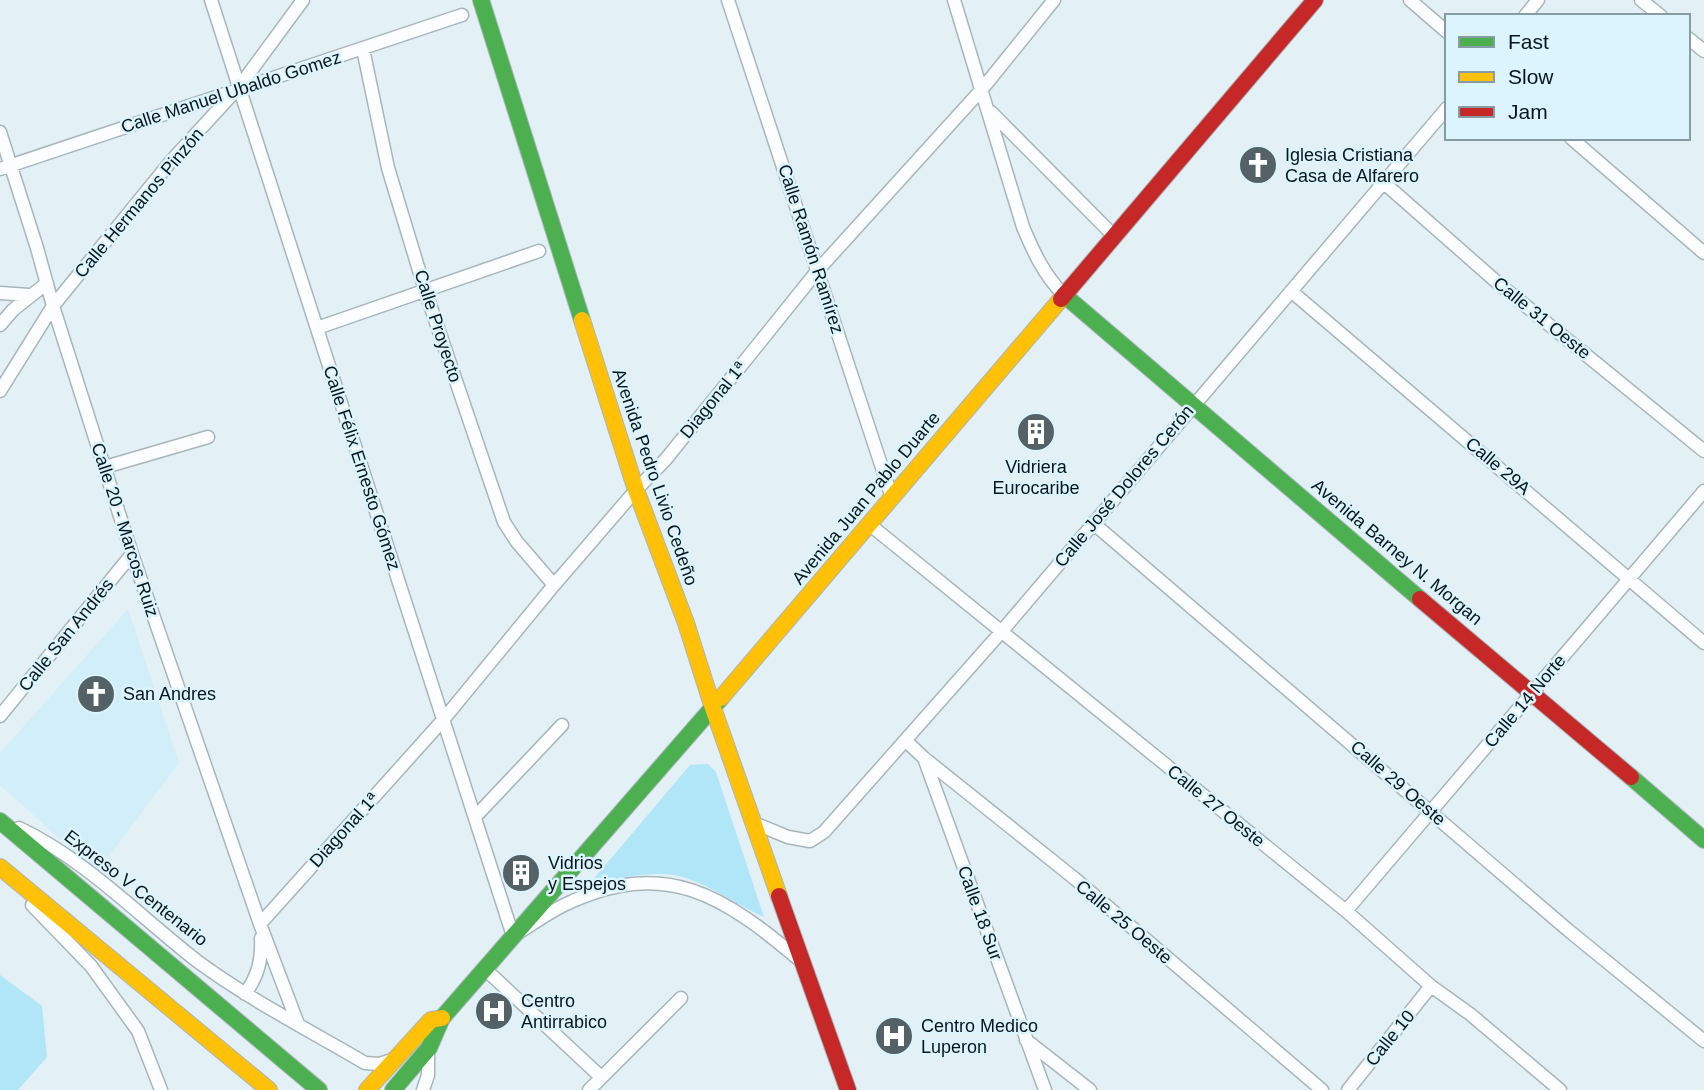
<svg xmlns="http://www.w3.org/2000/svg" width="1704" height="1090" font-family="Arial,sans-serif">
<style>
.built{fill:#d2eff9}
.green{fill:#b1e6f9}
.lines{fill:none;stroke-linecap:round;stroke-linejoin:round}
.street-casing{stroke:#a8b6bb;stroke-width:15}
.fast-casing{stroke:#a8b6bb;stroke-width:18}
.slow-casing{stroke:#a8b6bb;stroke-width:18}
.jam-casing{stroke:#a8b6bb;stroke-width:18}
.street{stroke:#fbfdfe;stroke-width:12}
.fast{stroke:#4caf50;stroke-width:16}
.slow{stroke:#ffc107;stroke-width:16}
.jam{stroke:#c62828;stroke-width:16}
.labels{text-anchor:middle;stroke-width:5;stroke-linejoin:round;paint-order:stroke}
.street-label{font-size:18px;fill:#07161c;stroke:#dbf4fd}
.poi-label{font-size:18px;fill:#07161c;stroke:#dbf4fd;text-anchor:start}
</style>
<rect width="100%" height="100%" fill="#e3f0f5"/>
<!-- built -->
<path class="built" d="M128 609 179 763 97 872 0 785V753Z"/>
<!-- green -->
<path class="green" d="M708 764 716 772 764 917C735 904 705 881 674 875 648 871 617 879 591 882L690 765Z
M0 975 42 1006 47 1057 18 1090H0Z"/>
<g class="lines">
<defs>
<path id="street" d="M211 0 513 936C530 926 546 914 564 905 666 856 724 896 802 962
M728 0 892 498
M954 0 1023 227C1034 253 1044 275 1064 295
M1410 0 1447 32
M1641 0 1661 16
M1525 16 1538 0
M1688 38 1704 51
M363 49 388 168 425 290 504 522 517 542 554 585
M991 112 1114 236
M0 132 37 248 53 306 132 554 260 924 298 1024
M1571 138 1704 253
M0 169 462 15
M1383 182 1499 284 1704 451
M1291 291 1704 643
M0 293 29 295
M0 325 13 310 47 283
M317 328 539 251
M0 391 53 306 172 160 239 87 303 0
M105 467 208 437
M1093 523 1568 930 1704 1041
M869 524 1346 911 1431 986 1470 1014 1560 1090
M0 716 132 554
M906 741 924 758 1045 1090
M924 758 1074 878 1322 1090
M475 817 562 725
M754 823 788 837 810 841 824 832 1002 631 1447 108
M19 828C85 859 139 916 197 961 250 1000 309 1030 365 1063L379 1064 392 1060
M32 905 91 966 138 1031 161 1090
M1346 911 1704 491
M260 924 443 720 554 585 636 490 666 459 818 270 983 88 1054 0
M485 969 601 1077
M245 994C258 976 262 960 261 938
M1026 1040 1090 1090
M423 1090 428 1075V1050
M589 1090 681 998
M1348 1090 1431 986"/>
<path id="fast" d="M481 0 582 320
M1064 295 1420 599
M1631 777 1704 840
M0 821 319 1090
M393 1090 429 1048 442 1018 721 698"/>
<path id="slow" d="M582 320 636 490 686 623 713 708 779 896
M721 698 1061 299
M0 867 269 1090
M367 1090 431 1020 442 1018"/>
<path id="jam" d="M1061 299 1315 0
M1420 599 1631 777
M779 896 848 1090"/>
</defs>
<!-- street casing -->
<use href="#street" class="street-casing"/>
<!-- fast casing -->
<use href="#fast" class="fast-casing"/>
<!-- slow casing -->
<use href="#slow" class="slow-casing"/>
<!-- jam casing -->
<use href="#jam" class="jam-casing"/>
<!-- street -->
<use href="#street" class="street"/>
<!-- fast -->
<use href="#fast" class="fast"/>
<!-- slow -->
<use href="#slow" class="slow"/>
<!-- jam -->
<use href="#jam" class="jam"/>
</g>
<!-- icons -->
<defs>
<symbol id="church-disc" viewBox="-11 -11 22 22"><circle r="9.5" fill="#546268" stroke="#dbf4fd"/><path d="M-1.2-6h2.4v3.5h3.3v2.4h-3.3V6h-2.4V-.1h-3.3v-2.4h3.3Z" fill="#fff"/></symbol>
<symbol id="building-disc" viewBox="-11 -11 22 22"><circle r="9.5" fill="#546268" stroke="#dbf4fd"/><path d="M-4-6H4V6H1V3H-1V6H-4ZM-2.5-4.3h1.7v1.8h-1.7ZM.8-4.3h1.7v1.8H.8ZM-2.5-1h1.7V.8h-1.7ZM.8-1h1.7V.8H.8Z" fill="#fff"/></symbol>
<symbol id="hospital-disc" viewBox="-11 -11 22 22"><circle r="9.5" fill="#546268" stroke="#dbf4fd"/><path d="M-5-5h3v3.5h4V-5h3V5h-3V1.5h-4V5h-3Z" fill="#fff"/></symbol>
</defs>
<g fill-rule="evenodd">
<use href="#church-disc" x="1236" y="143" width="44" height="44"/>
<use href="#building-disc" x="1014" y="410" width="44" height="44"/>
<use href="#church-disc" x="74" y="672" width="44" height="44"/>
<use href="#building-disc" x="499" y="851" width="44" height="44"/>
<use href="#hospital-disc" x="472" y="989" width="44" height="44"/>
<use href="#hospital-disc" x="872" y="1014" width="44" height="44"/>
</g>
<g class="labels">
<!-- street labels -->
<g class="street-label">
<text transform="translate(231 92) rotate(-18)" y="6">Calle Manuel Ubaldo Gomez</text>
<text transform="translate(139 203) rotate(-50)" y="6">Calle Hermanos Pinzón</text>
<text transform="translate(811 249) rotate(72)" y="6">Calle Ramón Ramírez</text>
<text transform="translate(1542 318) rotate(39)" y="6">Calle 31 Oeste</text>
<text transform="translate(438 326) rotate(72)" y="6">Calle Proyecto</text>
<text transform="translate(713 400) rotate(-51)" y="6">Diagonal 1ª</text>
<text transform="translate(1498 466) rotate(40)" y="6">Calle 29A</text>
<text transform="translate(362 468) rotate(72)" y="6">Calle Félix Ernesto Gómez</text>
<text transform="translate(655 477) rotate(71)" y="6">Avenida Pedro Livio Cedeño</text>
<text transform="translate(1124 486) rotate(-50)" y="6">Calle José Dolores Cerón</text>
<text transform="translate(866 498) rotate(-50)" y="6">Avenida Juan Pablo Duarte</text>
<text transform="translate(125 530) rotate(72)" y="6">Calle 20 - Marcos Ruiz</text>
<text transform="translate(1397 552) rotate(40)" y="6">Avenida Barney N. Morgan</text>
<text transform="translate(66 635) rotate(-51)" y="6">Calle San Andrés</text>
<text transform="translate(1525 701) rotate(-50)" y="6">Calle 14 Norte</text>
<text transform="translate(1398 783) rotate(41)" y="6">Calle 29 Oeste</text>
<text transform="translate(1216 806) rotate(39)" y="6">Calle 27 Oeste</text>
<text transform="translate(344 830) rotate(-48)" y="6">Diagonal 1ª</text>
<text transform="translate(136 888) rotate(38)" y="6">Expreso V Centenario</text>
<text transform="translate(980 913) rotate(70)" y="6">Calle 18 Sur</text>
<text transform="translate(1124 922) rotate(40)" y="6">Calle 25 Oeste</text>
<text transform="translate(1390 1038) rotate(-51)" y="6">Calle 10</text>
</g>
<!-- poi labels -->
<g class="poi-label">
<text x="1285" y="161">Iglesia Cristiana<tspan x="1285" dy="21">Casa de Alfarero</tspan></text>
<text x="1036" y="473" text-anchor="middle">Vidriera<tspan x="1036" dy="21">Eurocaribe</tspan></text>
<text x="123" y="700">San Andres</text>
<text x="548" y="869">Vidrios<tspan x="548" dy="21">y Espejos</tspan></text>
<text x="521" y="1007">Centro<tspan x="521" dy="21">Antirrabico</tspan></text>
<text x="921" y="1032">Centro Medico<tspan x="921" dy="21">Luperon</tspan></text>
</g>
</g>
<!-- legend -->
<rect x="1445" y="14" width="245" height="126" fill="#dbf4fd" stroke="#869ba3" stroke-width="2"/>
<rect x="1459" y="37" width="35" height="10" fill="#4caf50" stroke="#869ba3" stroke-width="2"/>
<text x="1508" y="49" font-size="21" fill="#07161c">Fast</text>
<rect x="1459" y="72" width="35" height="10" fill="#ffc107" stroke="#869ba3" stroke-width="2"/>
<text x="1508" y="84" font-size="21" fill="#07161c">Slow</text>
<rect x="1459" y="107" width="35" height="10" fill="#c62828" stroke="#869ba3" stroke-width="2"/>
<text x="1508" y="119" font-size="21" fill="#07161c">Jam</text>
</svg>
